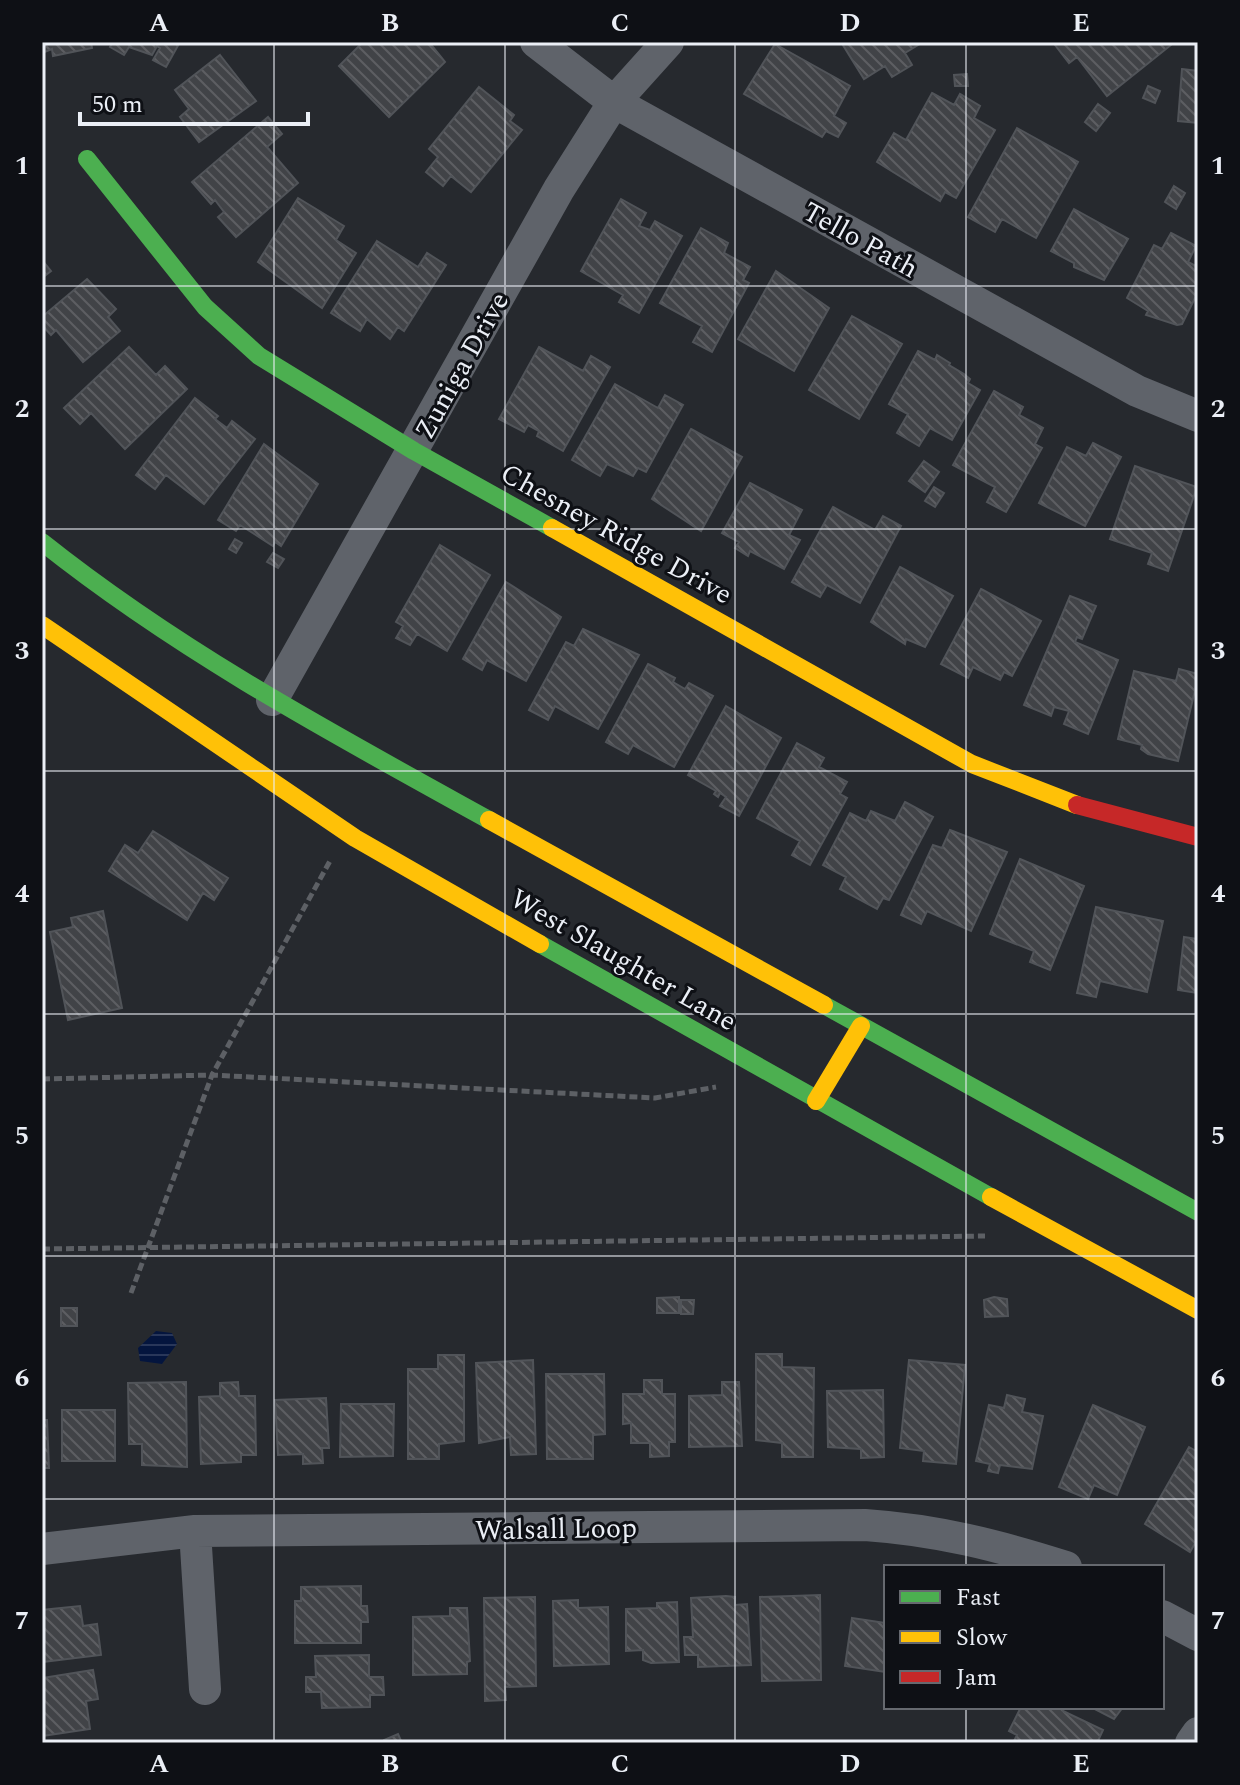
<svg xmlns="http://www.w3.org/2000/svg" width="1240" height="1785" font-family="Spectral,serif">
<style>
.water{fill:url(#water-rules)}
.building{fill:url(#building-back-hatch);stroke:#515459;stroke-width:2}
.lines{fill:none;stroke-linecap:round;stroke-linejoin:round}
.path{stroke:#5d6065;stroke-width:5;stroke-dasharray:8 4;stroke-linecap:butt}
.street{stroke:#5f636a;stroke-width:32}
.fast{stroke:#4caf50;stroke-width:18}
.slow{stroke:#ffc107;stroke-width:18}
.jam{stroke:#c62828;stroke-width:18}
.grid{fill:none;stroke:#ebeff6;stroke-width:2;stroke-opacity:0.55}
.labels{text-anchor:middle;stroke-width:6;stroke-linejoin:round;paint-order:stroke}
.street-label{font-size:28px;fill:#ebeff6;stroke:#0e1015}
.neatline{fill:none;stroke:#ebeff6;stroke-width:3}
.grid-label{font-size:26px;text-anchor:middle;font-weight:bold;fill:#ebeff6}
</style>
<defs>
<pattern id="water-rules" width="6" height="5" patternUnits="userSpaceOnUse" patternTransform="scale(2)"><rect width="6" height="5" fill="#04153e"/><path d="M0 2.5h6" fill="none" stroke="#29375a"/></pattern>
<pattern id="building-back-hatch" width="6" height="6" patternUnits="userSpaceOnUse" patternTransform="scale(2)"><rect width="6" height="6" fill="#414347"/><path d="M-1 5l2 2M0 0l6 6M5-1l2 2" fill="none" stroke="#5d5e62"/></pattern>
</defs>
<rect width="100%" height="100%" fill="#26292e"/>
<!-- water -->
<path class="water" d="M156 1331 172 1333 177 1344 162 1364 140 1361 138 1348Z"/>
<!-- building -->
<path class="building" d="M42 42H91L92 48 53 56 52 49 42 53Z
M113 42H180L166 67 153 60 160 48 157 46 152 55 129 47 124 55 110 47Z
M363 42H429L445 62 389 117 339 66Z
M841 42H923L905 53 912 65 892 77 885 66 864 79Z
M1059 42H1168L1171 45 1107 96 1077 57 1069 63 1055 45Z
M775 44 850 86 834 116 846 123 838 137 826 131 822 137 744 94Z
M220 55 256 101 199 142 180 117 189 109 175 90Z
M1182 69 1198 71V123L1178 121Z
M967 74 968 86H955L954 75Z
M1148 86 1160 91 1155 103 1143 98Z
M479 87 514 115 510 121 522 130 471 192 451 176 443 186 426 172 438 157 429 149Z
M932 93 954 105 960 94 980 106 974 118 995 130 956 198 945 192 940 201 877 162 894 133 906 140Z
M1098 104 1110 113 1096 131 1085 122Z
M268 117 282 134 267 147 298 183 236 237 218 217 224 212 215 200 211 204 192 182Z
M1017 128 1078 162 1036 238 1002 219 995 232 968 217Z
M1174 186 1185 193 1176 209 1165 202Z
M298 198 344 226 336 240 356 253 322 308 258 262Z
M621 199 646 213 639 226 650 230 655 221 682 236 639 313 619 302 623 295 581 271Z
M1074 209 1128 239 1104 280 1074 267V263L1051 251Z
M701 228 728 243 724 253 750 267 743 280 749 283 712 352 693 342 702 326 660 303Z
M1171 233 1196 246 1188 262 1198 267V292L1182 324 1177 325 1146 315 1148 311 1127 298 1154 245 1162 249Z
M377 241 418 267 427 253 446 265 404 331 398 327 390 339 367 319 360 331 331 313Z
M42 260 51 271 42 278Z
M776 271 829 308 794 371 738 339Z
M87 279 116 309 108 317 120 331 83 362 56 330 51 335 42 325V317Z
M852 316 902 344 859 419 809 390Z
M129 347 156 375 165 366 187 389 125 449 91 413 80 424 64 408Z
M539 347 583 371 591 356 610 367 563 451 537 436 539 431 528 425 524 432 499 419Z
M918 351 935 360 937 355 950 363 949 365 964 374 970 379 968 383 980 390 952 440 930 428 919 446 897 433 908 414 889 404Z
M615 384 658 408 665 395 683 405 646 472 638 468 633 476 607 464 600 476 572 460Z
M994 391 1023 407 1019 415 1043 428 1035 444 1042 448 1006 512 987 502 995 487 953 465Z
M195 398 218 416 215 419 227 428 232 421 255 439 204 504 166 475 155 489 136 475Z
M691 429 742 457 701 531 652 499Z
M1093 443 1121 457 1085 526 1039 503 1067 447 1086 456Z
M264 444 318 484 281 546 275 542 273 546 240 525 236 531 218 520Z
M924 461 939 472 925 492 909 481Z
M1135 466 1197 487 1168 571 1148 564 1152 553 1110 539Z
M750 483 802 510 789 535 800 540 784 569 750 551 748 556 735 548 739 542 722 533Z
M934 487 944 493 935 507 925 501Z
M833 507 875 530 883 516 901 526 860 603 827 585 820 597 792 582Z
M235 539 242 543 236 553 229 549Z
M440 545 490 575 447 651 417 634 410 645 396 638 403 626 396 622Z
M273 553 284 559 278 568 267 562Z
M900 567 953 596 925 647 906 639 905 644 871 622Z
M506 582 561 617 526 681 487 660 482 670 463 659Z
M981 589 1041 621 1012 676 1004 672 1000 680 973 667 968 678 941 664Z
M1070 596 1096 606 1082 639 1077 637 1075 642 1118 660 1088 734 1064 724 1069 711 1054 707 1051 716 1024 705Z
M583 629 639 655 598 729 555 706 548 720 529 710 566 642 574 646Z
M648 664 675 678 673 682 685 689 689 683 713 696 674 767 633 745 628 754 606 742Z
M1179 669 1198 674V678L1178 761 1148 754 1141 749 1142 745 1118 739 1134 671 1176 681Z
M726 706 781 738 739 816 720 806 726 797 720 793 718 797 714 794 716 791 688 775Z
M797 743 824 758 819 767 847 782 840 794 847 798 810 865 792 855 800 841 757 818Z
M905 802 933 817 889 900 883 898 877 909 840 889 846 877 823 865 850 813 866 821 871 811 895 821Z
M950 830 1007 852 971 931 927 911 921 924 901 915 933 845 942 848Z
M153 831 228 878 214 900 203 893 187 920 109 871 125 845 138 853Z
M1020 859 1084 886 1050 970 1030 962 1034 951 990 934Z
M1096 907 1163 921 1147 992 1100 981 1096 997 1077 993Z
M103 911 122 1008 68 1020 50 932 73 927 71 918Z
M1184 937 1198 939V993L1178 990Z
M679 1297V1313H657V1298Z
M994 1297 1007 1299 1008 1316 985 1317 984 1300Z
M681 1300H694L693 1314H681Z
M61 1308H77V1326H61Z
M756 1354H782V1367L814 1368 813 1457H782V1443L756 1440Z
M438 1355H464V1441L439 1444V1459H408V1369H438Z
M533 1360 536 1454 511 1455 510 1437 479 1443 476 1363Z
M909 1360 965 1365 956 1464 923 1461 924 1451 900 1448Z
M546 1374H604L605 1434 593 1435V1459H547Z
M644 1380H662V1394H675V1442H669V1456L650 1457V1443H631V1423L623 1424V1394H644Z
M186 1382 187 1467 142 1465V1444H129L128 1383Z
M238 1382 239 1396H255L256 1455H241V1462L201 1464 199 1397 220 1396V1383Z
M722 1382H739L742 1446 689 1447V1396L722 1395Z
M883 1390 884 1457 861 1458V1449L828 1447 827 1391Z
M1007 1395 1025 1399 1022 1412 1043 1416 1032 1469 1000 1465 998 1473 988 1471 990 1464 976 1461 989 1405 1004 1408Z
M326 1398 329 1448H322L323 1463 303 1464V1454L278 1455 275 1400Z
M341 1404H394L393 1456 340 1457Z
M1093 1405 1145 1427 1117 1495 1094 1485 1088 1499 1059 1487Z
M62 1410H115V1461H62Z
M42 1420H47L49 1468H42Z
M1189 1447 1198 1452V1538L1190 1552 1145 1524Z
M361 1586V1606H367L368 1622H361V1643H295V1601H301V1587Z
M820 1595 821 1680 762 1681 760 1597Z
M726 1596 735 1597V1605L747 1604 751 1665 698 1667V1655H685L684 1637H693L691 1598Z
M535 1597 536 1686 505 1687 506 1700 485 1701 484 1598Z
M578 1600V1608L608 1607 609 1664 554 1666 553 1601Z
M677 1602 679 1662 651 1663 643 1660V1650L626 1651V1609L657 1608V1603Z
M80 1606 83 1626 97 1624 101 1655 42 1662V1610Z
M450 1608H467L470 1661 467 1662V1674L413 1675V1617L450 1616Z
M852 1618 886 1623V1672L845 1666Z
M369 1655V1677H383L384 1695H370V1707L322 1708 321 1692H306V1677H316L315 1656Z
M93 1670 98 1699 86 1701 90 1729 42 1736V1678Z
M1021 1707H1062L1063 1711 1103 1730 1097 1743H1013L1017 1735 1009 1731Z
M1091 1707H1123L1114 1719Z
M398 1734 402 1743H385L384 1740Z"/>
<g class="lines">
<!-- path -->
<path class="path" d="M42 1079 212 1075 655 1098 716 1087
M42 1249 985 1236
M131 1293 212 1075 330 861"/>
<!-- street -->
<path class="street" d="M536 42 614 102 1137 391 1198 416
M272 700 559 189 614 102 668 42
M195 1531 205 1689
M42 1549 195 1531 865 1525C937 1530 997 1545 1066 1567
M1162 1616 1198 1635
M1191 1743 1198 1733"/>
<!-- fast -->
<path class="fast" d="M87 159 205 307 259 356 414 451 552 528
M42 542C180 652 335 735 489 820
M540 944 991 1197
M824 1005 1198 1212"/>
<!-- slow -->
<path class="slow" d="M552 528 972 764 1077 805
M42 625 355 838 540 944
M489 820 824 1005
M816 1101 861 1026
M991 1197 1198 1310"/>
<!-- jam -->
<path class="jam" d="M1077 805 1198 837"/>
</g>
<!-- grid -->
<path class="grid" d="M274 42V1743M505 42V1743M735 42V1743M966 42V1567M42 286H1198M42 529H1198M42 771H1198M42 1014H1198M42 1256H1198M42 1499H1198M966 1707V1743"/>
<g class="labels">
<!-- street labels -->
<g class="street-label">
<text transform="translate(861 239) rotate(29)" y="10">Tello Path</text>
<text transform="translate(461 365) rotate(-61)" y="10">Zuniga Drive</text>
<text transform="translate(617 533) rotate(29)" y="10">Chesney Ridge Drive</text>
<text transform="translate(624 959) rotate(30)" y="10">West Slaughter Lane</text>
<text transform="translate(556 1528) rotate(-1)" y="10">Walsall Loop</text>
</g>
</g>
<!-- border -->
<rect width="1240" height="1785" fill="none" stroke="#0e1015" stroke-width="88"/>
<!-- legend -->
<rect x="884" y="1565" width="280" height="144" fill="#0e1015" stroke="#66696f" stroke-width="2"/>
<rect x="900" y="1591" width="40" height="12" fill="#4caf50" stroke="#66696f" stroke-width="2"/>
<text x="956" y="1605" font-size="24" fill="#ebeff6">Fast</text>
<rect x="900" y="1631" width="40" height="12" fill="#ffc107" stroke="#66696f" stroke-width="2"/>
<text x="956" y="1645" font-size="24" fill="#ebeff6">Slow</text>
<rect x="900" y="1671" width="40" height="12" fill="#c62828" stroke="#66696f" stroke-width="2"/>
<text x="956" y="1685" font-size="24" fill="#ebeff6">Jam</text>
<!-- scale -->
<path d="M80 112v12h228v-12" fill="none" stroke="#ebeff6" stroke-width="4"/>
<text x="92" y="112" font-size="24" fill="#ebeff6" stroke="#0e1015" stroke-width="6" paint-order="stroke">50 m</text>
<rect x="44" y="44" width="1152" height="1697" class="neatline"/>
<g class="grid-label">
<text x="159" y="31">A</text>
<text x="390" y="31">B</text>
<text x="620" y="31">C</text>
<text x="850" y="31">D</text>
<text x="1081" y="31">E</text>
<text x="22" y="174">1</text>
<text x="1218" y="174">1</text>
<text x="22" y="417">2</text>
<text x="1218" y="417">2</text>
<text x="22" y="659">3</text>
<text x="1218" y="659">3</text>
<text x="22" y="902">4</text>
<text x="1218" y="902">4</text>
<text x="22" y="1144">5</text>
<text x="1218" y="1144">5</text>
<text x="22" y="1386">6</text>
<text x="1218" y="1386">6</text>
<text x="22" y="1629">7</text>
<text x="1218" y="1629">7</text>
<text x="159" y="1772">A</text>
<text x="390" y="1772">B</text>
<text x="620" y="1772">C</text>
<text x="850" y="1772">D</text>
<text x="1081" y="1772">E</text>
</g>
</svg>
